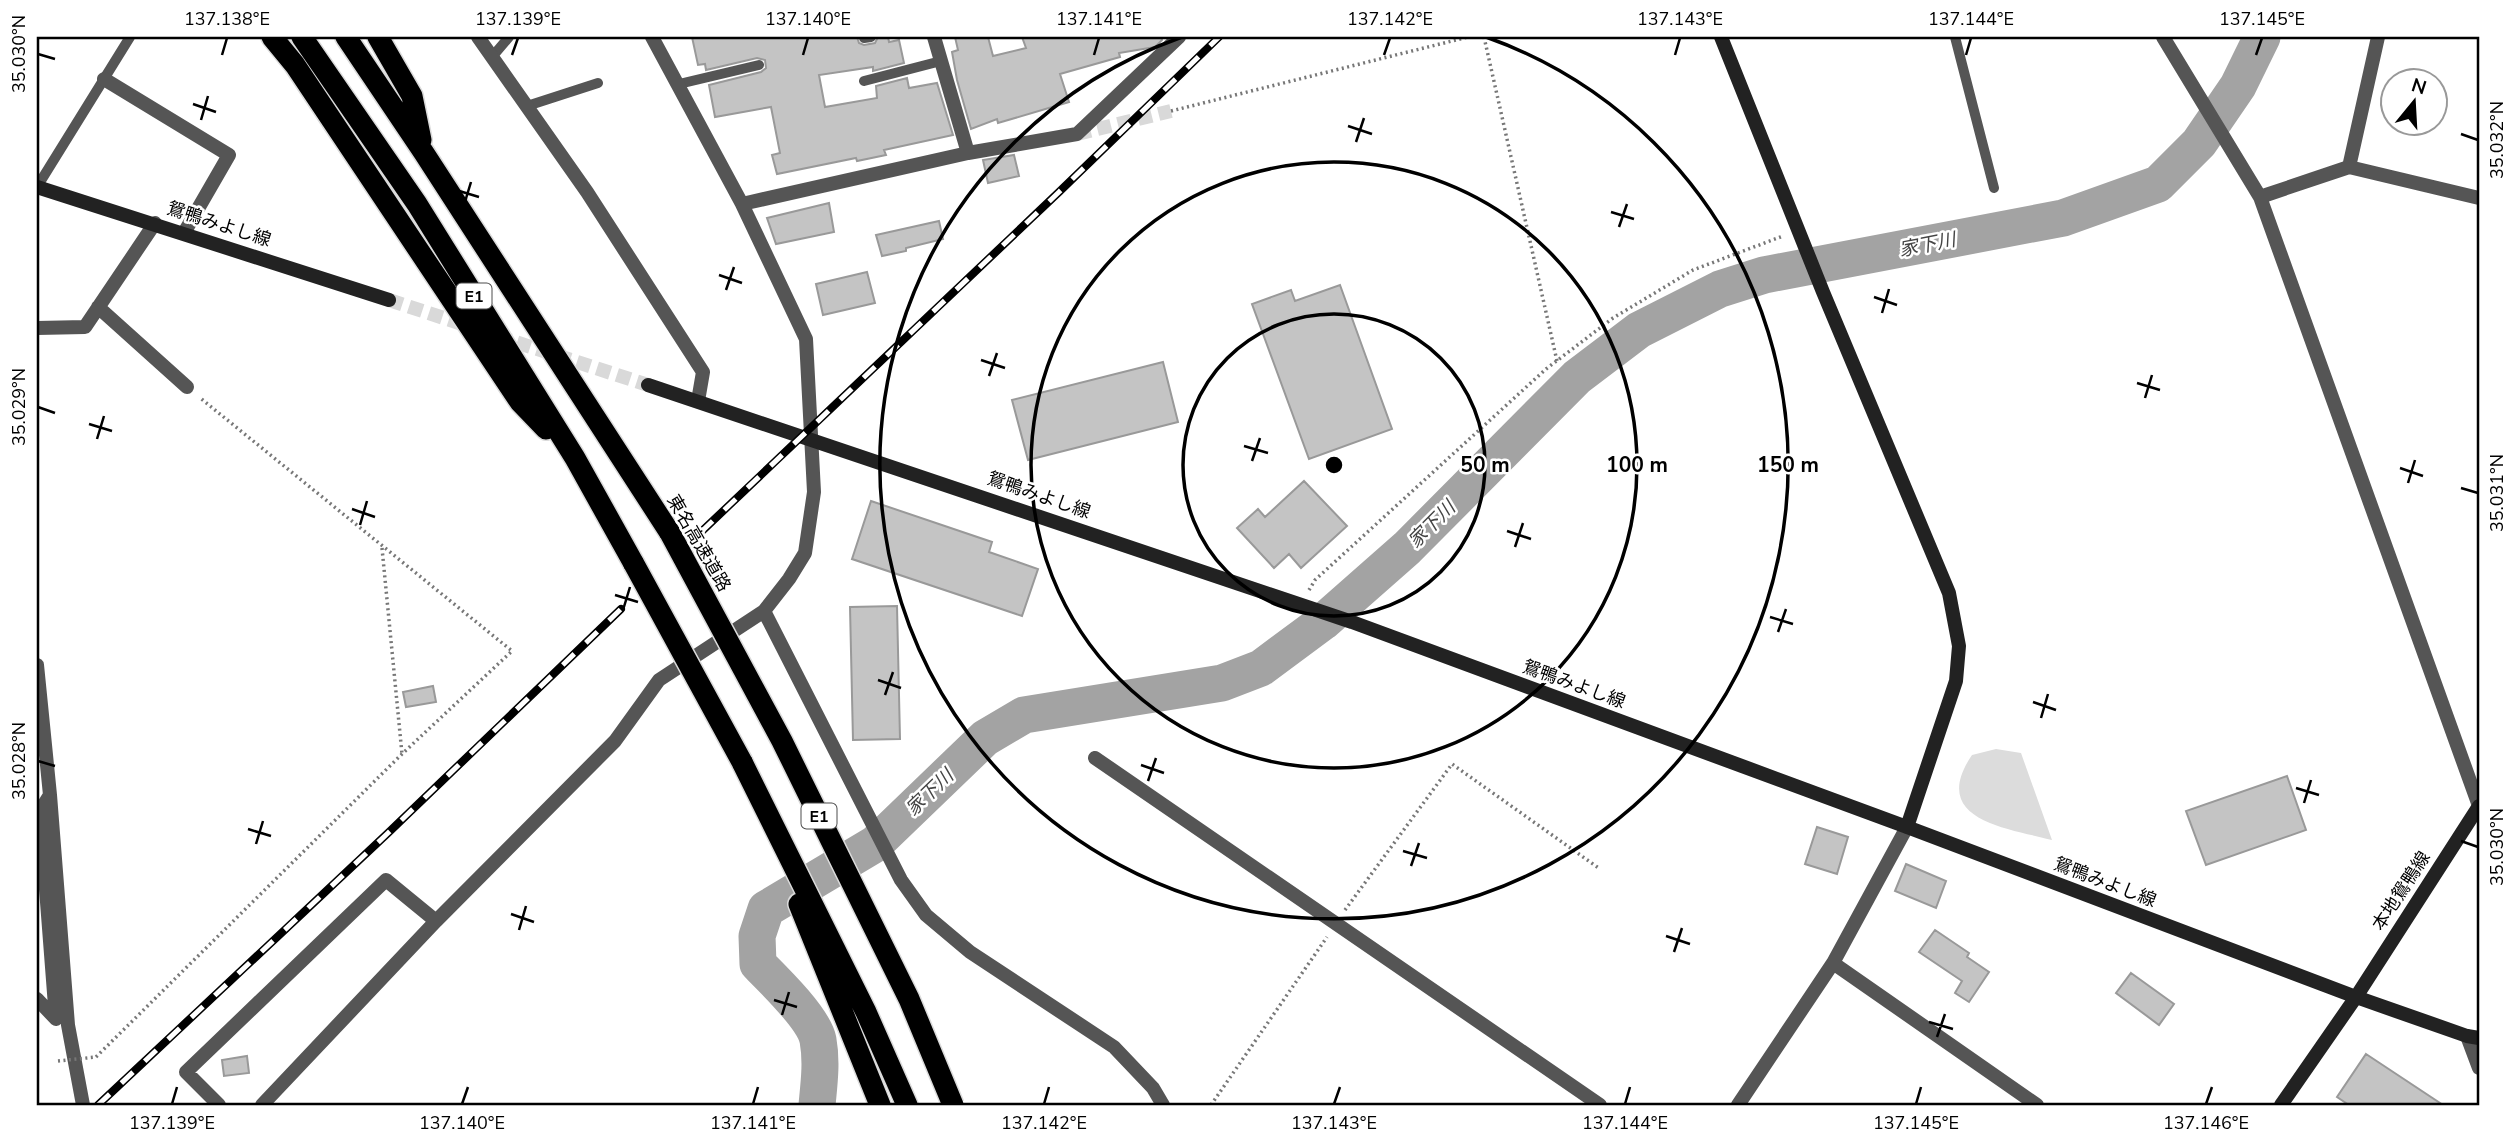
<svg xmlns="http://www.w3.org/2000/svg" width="2516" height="1142" font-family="'Nunito Sans','Noto Sans JP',sans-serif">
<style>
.green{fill:#dcdcdc}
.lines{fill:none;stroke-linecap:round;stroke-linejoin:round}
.river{stroke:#a3a3a3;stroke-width:37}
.building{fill:#c4c4c4;stroke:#999;stroke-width:2}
.street-tunnel{stroke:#d9d9d9;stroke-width:14;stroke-dasharray:14 7;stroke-linecap:butt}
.secondary-tunnel{stroke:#d9d9d9;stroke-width:14;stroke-dasharray:14 7;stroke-linecap:butt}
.highway-casing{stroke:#dbdbdb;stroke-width:24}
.path{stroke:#777;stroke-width:3.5;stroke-dasharray:2 3.5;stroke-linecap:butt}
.lane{stroke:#555;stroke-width:10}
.street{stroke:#555;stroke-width:14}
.secondary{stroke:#222;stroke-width:14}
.highway{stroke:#000;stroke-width:21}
.rail-casing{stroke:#000;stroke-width:8}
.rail{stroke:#fff;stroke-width:5;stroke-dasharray:16;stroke-linecap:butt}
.highway-bridge-casing{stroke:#dbdbdb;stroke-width:24;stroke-linecap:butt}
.path-bridge{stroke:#777;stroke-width:3.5;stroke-dasharray:2 3.5;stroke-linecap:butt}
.highway-bridge{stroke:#000;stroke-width:21}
.ticks{fill:none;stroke:#000;stroke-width:2.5}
.ring{fill:none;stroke:#000;stroke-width:3.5}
.labels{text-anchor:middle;stroke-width:5;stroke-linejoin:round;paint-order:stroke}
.shield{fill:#fff;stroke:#4c4c4c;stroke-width:2}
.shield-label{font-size:16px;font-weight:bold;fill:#000}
.street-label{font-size:18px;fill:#000;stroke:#fff}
.water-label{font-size:19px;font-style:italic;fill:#444;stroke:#fff}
.centre{fill:#000;stroke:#fff;stroke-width:3.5}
.ring-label{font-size:21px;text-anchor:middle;font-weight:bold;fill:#000;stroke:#fff;stroke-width:5;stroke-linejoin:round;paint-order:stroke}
.neatline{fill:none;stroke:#000;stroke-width:2.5}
.ticks-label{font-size:18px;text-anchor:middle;fill:#000}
</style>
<rect width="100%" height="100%" fill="#fff"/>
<!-- green -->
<path class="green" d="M1996 749 2021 753 2052 840C2007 828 1928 820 1972 755Z"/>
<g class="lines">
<!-- river -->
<path class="river" d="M817 1105C819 1084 822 1062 818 1040 814 1019 774 980 758 964L757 936 766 909 875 844 985 738 1024 715 1222 683 1261 668 1323 622 1407 548 1577 377 1639 330 1720 289 1764 275 2063 218 2158 184 2199 143 2238 86 2262 37"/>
</g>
<!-- building -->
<path class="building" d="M692 37H857L859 43 864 45 875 43 878 37H888L889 42 899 40 904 63 873 71V67L819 75 825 107 877 98 876 86 907 78 909 88 937 83 953 135 884 150 886 155 857 161 856 158 777 174 772 155 780 153 771 107 715 117 709 85 761 72 766 68 765 60 757 58 706 70 705 64 698 65Z
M955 37H988L993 56 1026 48 1022 37H1161L1162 40 1155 47 1119 53 1120 57 1060 74 1069 102 998 123 997 119 971 129 957 80 952 52 958 50Z
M1014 155 1019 176 988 183 983 160Z
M829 203 834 232 776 244 767 218Z
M939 221 943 239 906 248V251L882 256 876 235Z
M867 272 875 303 823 315 816 284Z
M1340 285 1392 429 1309 459 1252 304 1291 290 1295 301Z
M1163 362 1178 422 1028 460 1012 400Z
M1304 481 1347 526 1301 568 1289 554 1274 568 1237 528 1258 509 1265 517Z
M871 501 992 542 989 552 1038 569 1022 616 852 559Z
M897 606 900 739 853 740 850 607Z
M433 686 436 702 406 707 403 692Z
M2287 776 2306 830 2206 865 2186 811Z
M1817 827 1848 837 1837 874 1805 864Z
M1906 864 1946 881 1936 908 1895 891Z
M1935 930 1969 953 1967 957 1989 972 1969 1002 1955 993 1962 981 1919 952Z
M2131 973 2174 1004 2159 1025 2116 993Z
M2366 1054 2443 1105H2349L2337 1097Z
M247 1056 249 1073 224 1076 222 1060Z"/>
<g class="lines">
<!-- street-tunnel -->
<path class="street-tunnel" d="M1077 134 1171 111"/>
<!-- secondary-tunnel -->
<path class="secondary-tunnel" d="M389 300 471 327
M497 336 648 385"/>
<defs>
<path id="highway" d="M272 37 295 65 520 402 546 429
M302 37 417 204 575 458 634 564
M346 37 424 153 670 533
M378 37 412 96 421 140
M742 762 866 1012 907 1105
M799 904 880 1105"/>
</defs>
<!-- highway casing -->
<use href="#highway" class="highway-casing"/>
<!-- path -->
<path class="path" d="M1484 37 1557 361
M1171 111 1468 37
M382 548 402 754
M1309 590 1315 580 1546 369 1613 318 1693 270 1783 236
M1345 910 1452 764 1600 869
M96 1057 402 754 512 651 199 397
M1211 1105 1327 937"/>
<!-- lane -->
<path class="lane" d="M1955 37 1994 188
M864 38 871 37
M492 57 509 37
M864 81 941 61
M679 84 759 65
M527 106 598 83
M37 187 130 37"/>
<!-- street -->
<path class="street" d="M478 37 587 192 703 372 698 401
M652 37 742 204 806 339 814 492 805 553 789 579 764 611 901 880 926 915 970 952 1114 1047 1153 1088 1163 1105
M934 37 968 153
M2163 37 2260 197 2479 806
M104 79 229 155 184 233
M2349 167 2378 37
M2260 197 2349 167 2479 198
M742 204 968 153 1077 134 1179 37
M98 307 187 387
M37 328 85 327 155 223
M37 665 50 795 68 1025 83 1105
M1095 758 1600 1105
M50 795 40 811 56 1019
M1833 963 2037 1105
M37 999 56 1019
M2467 1036 2479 1068
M219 1105 186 1072 386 880 436 921
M262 1105 436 921 615 741 659 680 764 611
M1738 1105 1833 963 1907 827"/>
<!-- secondary -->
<path class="secondary" d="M1721 37 1823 292 1949 593 1959 646 1956 681 1907 827
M37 187 389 300
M648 385 1352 622 1907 827 2356 997 2467 1036 2479 1038
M2281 1105 2356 997 2479 806"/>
<!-- highway -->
<use href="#highway" class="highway"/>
<defs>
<path id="rail" d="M701 532 1059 192 1219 37
M98 1105 388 833 621 609"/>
</defs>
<!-- rail casing -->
<use href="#rail" class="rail-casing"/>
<!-- rail -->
<use href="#rail" class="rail"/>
<defs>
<path id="highway-bridge" d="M670 533 782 741 909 999 953 1105
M634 564 742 762"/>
</defs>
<!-- highway-bridge casing -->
<use href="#highway-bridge" class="highway-bridge-casing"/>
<!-- path-bridge -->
<path class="path-bridge" d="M58 1061 96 1057"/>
<!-- highway-bridge -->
<use href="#highway-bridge" class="highway-bridge"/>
</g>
<!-- ticks -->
<path class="ticks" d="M38 54 55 59M222 55 227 38M512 55 518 38M803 55 808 38M1094 55 1099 38M1384 55 1390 38M1675 55 1680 38M1966 55 1971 38M2256 55 2262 38M193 104 216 112M201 120 208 96M1348 126 1372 134M2461 134 2478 140M1356 142 1364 118M456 190 479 197M464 205 471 182M1611 212 1634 219M1619 227 1627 204M719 275 742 283M726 290 734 267M1874 297 1897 305M1882 313 1889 289M981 360 1005 368M989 376 997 353M2137 383 2160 390M2145 398 2152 375M38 407 55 413M89 424 112 431M97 439 104 416M1244 446 1268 453M1252 461 1260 438M2400 468 2423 476M2408 483 2415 460M2461 488 2478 493M352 509 375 517M360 525 367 501M1507 531 1531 539M1515 547 1523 523M615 595 638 602M623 610 630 587M1770 617 1793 624M1778 632 1786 609M878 680 901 688M885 695 893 672M2033 702 2056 710M2041 718 2048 694M38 761 55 766M1141 765 1164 773M1148 781 1156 758M2296 788 2319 795M2304 803 2311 780M248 829 271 836M2461 841 2478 847M256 844 263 821M1403 851 1427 858M1411 866 1419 843M511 914 534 922M519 930 526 906M1666 936 1690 944M1674 952 1682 928M774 1000 797 1007M782 1015 789 992M1929 1022 1953 1029M1937 1037 1945 1014M172 1104 177 1087M462 1104 468 1087M753 1104 758 1087M1044 1104 1049 1087M1334 1104 1340 1087M1625 1104 1630 1087M1916 1104 1921 1087M2206 1104 2212 1087"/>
<!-- distance rings -->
<g class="ring">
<circle cx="1334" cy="465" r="151"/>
<circle cx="1334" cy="465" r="303"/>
<path d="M1486 37A454 454 0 1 1 1182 37"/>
</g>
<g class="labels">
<!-- shield labels -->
<g class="shield">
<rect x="456.5" y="283.5" width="35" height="25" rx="5"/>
<rect x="801.5" y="803.5" width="35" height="25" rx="5"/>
</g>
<g class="shield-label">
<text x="474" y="302">E1</text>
<text x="819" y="822">E1</text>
</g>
<!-- street labels -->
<g class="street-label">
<text transform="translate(219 224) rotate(18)" y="6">鴛鴨みよし線</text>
<text transform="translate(1039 495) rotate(19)" y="6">鴛鴨みよし線</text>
<text transform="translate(699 543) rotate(60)" y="6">東名高速道路</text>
<text transform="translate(1574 684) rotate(20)" y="6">鴛鴨みよし線</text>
<text transform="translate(2105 882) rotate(21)" y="6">鴛鴨みよし線</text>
<text transform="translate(2401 891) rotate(-57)" y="6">本地鴛鴨線</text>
</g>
<!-- water labels -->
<g class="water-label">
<text transform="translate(1927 244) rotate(-11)" y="7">家下川</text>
<text transform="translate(1431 524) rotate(-45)" y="7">家下川</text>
<text transform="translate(929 792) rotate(-44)" y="7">家下川</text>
</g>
</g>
<circle cx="1334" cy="465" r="10" class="centre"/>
<g class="ring-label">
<text x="1485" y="472">50 m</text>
<text x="1637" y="472">100 m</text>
<text x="1788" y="472">150 m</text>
</g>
<!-- border -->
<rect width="2516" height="1142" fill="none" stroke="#ffffff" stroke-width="77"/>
<!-- north arrow -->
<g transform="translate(2414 102) rotate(18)"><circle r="33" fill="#ffffff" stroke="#999999" stroke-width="2"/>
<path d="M0-5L12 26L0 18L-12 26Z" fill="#000000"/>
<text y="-10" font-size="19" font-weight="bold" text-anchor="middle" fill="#000000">N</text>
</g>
<rect x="38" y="38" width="2440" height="1066" class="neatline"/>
<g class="ticks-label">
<text x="227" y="25">137.138°E</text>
<text x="518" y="25">137.139°E</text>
<text x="808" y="25">137.140°E</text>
<text x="1099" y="25">137.141°E</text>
<text x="1390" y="25">137.142°E</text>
<text x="1680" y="25">137.143°E</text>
<text x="1971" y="25">137.144°E</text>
<text x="2262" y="25">137.145°E</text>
<text transform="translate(19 54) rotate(-90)" y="6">35.030°N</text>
<text transform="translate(2497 140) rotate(-90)" y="6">35.032°N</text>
<text transform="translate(19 407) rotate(-90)" y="6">35.029°N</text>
<text transform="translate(2497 493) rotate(-90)" y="6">35.031°N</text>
<text transform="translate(19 761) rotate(-90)" y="6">35.028°N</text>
<text transform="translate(2497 847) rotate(-90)" y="6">35.030°N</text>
<text x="172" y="1129">137.139°E</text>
<text x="462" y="1129">137.140°E</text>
<text x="753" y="1129">137.141°E</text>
<text x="1044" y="1129">137.142°E</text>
<text x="1334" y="1129">137.143°E</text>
<text x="1625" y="1129">137.144°E</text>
<text x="1916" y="1129">137.145°E</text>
<text x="2206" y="1129">137.146°E</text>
</g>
</svg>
